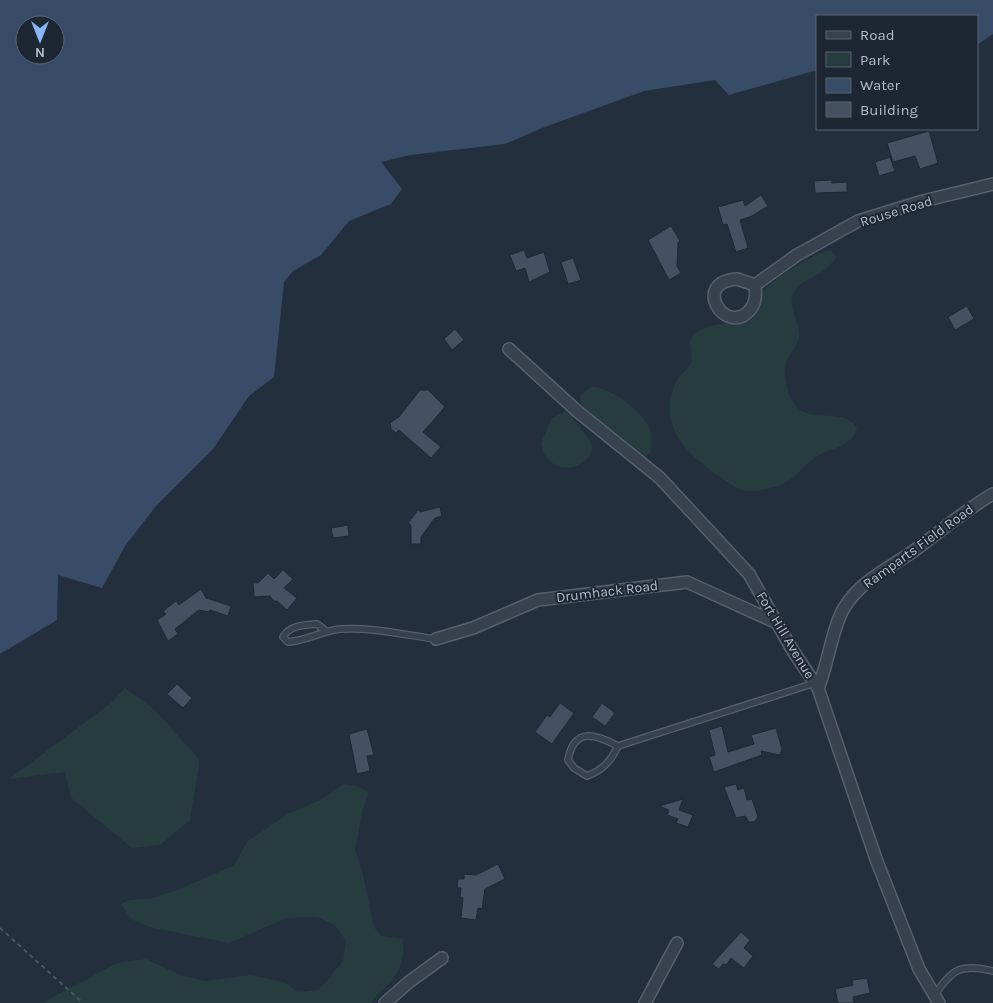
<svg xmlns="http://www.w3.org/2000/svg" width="993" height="1003" font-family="Karla,sans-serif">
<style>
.green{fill:#263c3f}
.water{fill:#394c67;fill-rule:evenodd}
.building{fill:#455162;stroke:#1f2835}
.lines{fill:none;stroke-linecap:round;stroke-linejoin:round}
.service-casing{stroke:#565f6c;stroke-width:8}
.minor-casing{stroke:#565f6c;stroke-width:14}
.path{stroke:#44595c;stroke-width:2;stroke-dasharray:4 4;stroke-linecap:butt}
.service{stroke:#38414e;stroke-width:5.5}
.minor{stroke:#38414e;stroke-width:11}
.labels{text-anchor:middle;stroke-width:4;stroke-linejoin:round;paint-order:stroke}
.street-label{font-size:14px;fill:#b4bcc9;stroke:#1d2633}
</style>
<rect width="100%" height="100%" fill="#242f3e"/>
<!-- green -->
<path class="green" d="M831 250 837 258C832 262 828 267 823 271 812 279 799 281 793 294 788 304 799 321 799 334 800 343 792 350 788 358 781 371 787 398 798 408 814 423 844 407 857 428 852 447 831 448 817 456 807 462 800 472 791 479 778 488 754 494 739 489 702 466 652 434 676 382 679 375 687 371 690 364 696 353 683 342 696 333 712 321 733 324 751 320 760 312 758 301 764 291 772 279 816 251 831 250Z
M591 387C611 386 646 414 651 432 653 439 651 446 651 452L646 456 639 457C624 445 579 415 580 396Z
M566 411 571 413C577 430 588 433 593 448 587 466 565 475 550 461 544 457 543 449 541 443L552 418Z
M125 688 155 710 198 758 199 764 190 820 160 845 132 848 71 798 65 772 9 779 111 703Z
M343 784 358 786 369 793 363 808 355 850 362 870 374 927 381 936 403 939C406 972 390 981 371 1003H42L117 963 146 959 180 975 205 981 251 975 284 982 298 992 319 990 343 961 346 941 335 925 317 917 287 918 229 943 149 927 131 919 121 904 129 900 152 898 177 890 233 866 248 841 288 814 322 799Z"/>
<!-- water -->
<path class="water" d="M0 0H993V34L977 45V16H817V70L729 95 715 80 644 91 542 128 505 144 410 155 381 162 402 189 391 204 349 221 321 255 293 271 284 282 274 377 249 396 213 449 156 506 125 546 102 588 58 575 57 620 0 654ZM25 25H55V55H25Z"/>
<!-- building -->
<path class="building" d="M929 131 938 163 920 169 915 156 893 162 887 143Z
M890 157 895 171 879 176 875 162Z
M832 180V183L847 182V192L815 193 814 181Z
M761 195 768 206 752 216 740 220 748 248 736 252 727 224 723 225 718 207 743 200 745 206Z
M671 226 680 241 678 243 677 266 681 273 669 280 648 240Z
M524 250 527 258 544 252 550 272 529 282 525 268 516 271 510 255Z
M573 258 581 280 568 284 561 262Z
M967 306 974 319 955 330 948 317Z
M455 329 464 340 452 350 444 339Z
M420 390H428L445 407 423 432 441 447 431 458 399 430 396 433 391 429 390 423 399 417Z
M440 507 442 516 435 518 421 537V544H411V525L408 523 418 510 420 512Z
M348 525 349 536 333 538 331 528Z
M283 570 293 579 284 588 297 598 287 610 277 601H273L270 596 254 597 253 583H258L268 573 274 579Z
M201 589 206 598 231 606 228 616 210 610 209 612 199 610 175 629 178 634 168 641 157 620 166 614 163 611 176 601 179 605Z
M177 684 192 698 183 708 167 694Z
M560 703 574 713 552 744 535 732 547 715 550 717Z
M602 703 615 713 605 726 592 717Z
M722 726 728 752 754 744 751 735 776 728 782 749 780 755 761 751 762 755 714 772 709 757 715 755 709 730Z
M367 729 374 755 367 756 370 771 357 774 349 734Z
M736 784 738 790 744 788 747 800 752 799 758 817 754 822H749L745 816 736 818 724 787Z
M683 799 679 810 693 815 688 827 676 823 678 819 667 815 669 810 659 806Z
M498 864 505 879 485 889 482 909 478 908 476 920 461 918 463 898 460 897 461 888H457L458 879H464V874L476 875Z
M741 932 750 940 744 948 753 956 744 968 731 958 726 965 723 964 719 969 712 964Z
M867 978 870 993 853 997 854 1003H838L835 989 853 985 852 980Z"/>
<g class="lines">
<defs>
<path id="service" d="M326 631 317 624C304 625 290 625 283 637L288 642C306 641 322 631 340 629 372 627 404 635 436 639
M618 746C595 734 574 727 568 760L574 768 587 776C603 770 611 761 618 746L815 683
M934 996C952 969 961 963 993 971"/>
<path id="minor" d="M737 279 755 285C756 295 756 304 749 311 725 336 691 282 737 279Z
M755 285 797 255 858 221 923 201 993 184
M509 349 577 411 660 478 749 574 793 651 818 688 876 859 919 969 939 1003
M436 639 473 628 538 600 687 582 777 623
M818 688C828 665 832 628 844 608 861 580 890 568 915 550 941 531 965 510 993 494
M385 1003 409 982 442 958
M645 1003 677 943"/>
</defs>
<!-- service casing -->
<use href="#service" class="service-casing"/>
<!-- minor casing -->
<use href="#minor" class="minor-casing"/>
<!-- path -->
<path class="path" d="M0 928 83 1003"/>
<!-- service -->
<use href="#service" class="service"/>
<!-- minor -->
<use href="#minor" class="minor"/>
</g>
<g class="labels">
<!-- street labels -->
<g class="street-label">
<text transform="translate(896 211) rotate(-17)" y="5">Rouse Road</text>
<text transform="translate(918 546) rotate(-36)" y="5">Ramparts Field Road</text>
<text transform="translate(607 591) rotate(-7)" y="5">Drumhack Road</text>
<text transform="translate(786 635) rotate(59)" y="5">Fort Hill Avenue</text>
</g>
</g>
<!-- legend -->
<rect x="816" y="15" width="162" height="115" fill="#1d2633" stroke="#59626f"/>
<rect x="826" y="31" width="25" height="8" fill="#38414e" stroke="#59626f"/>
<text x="860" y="40" font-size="15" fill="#b4bcc9">Road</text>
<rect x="826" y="52" width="25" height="15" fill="#263c3f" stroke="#59626f"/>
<text x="860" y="65" font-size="15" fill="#b4bcc9">Park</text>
<rect x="826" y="78" width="25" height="15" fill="#394c67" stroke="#59626f"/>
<text x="860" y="90" font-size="15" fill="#b4bcc9">Water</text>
<rect x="826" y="102" width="25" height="15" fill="#455162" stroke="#59626f"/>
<text x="860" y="115" font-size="15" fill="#b4bcc9">Building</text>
<!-- north arrow -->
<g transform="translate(40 40) rotate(180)"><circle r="24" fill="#1d2633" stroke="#59626f"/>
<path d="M0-4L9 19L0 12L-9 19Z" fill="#8ab4f8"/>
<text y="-8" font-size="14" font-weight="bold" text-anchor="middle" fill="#b4bcc9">N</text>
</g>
</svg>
